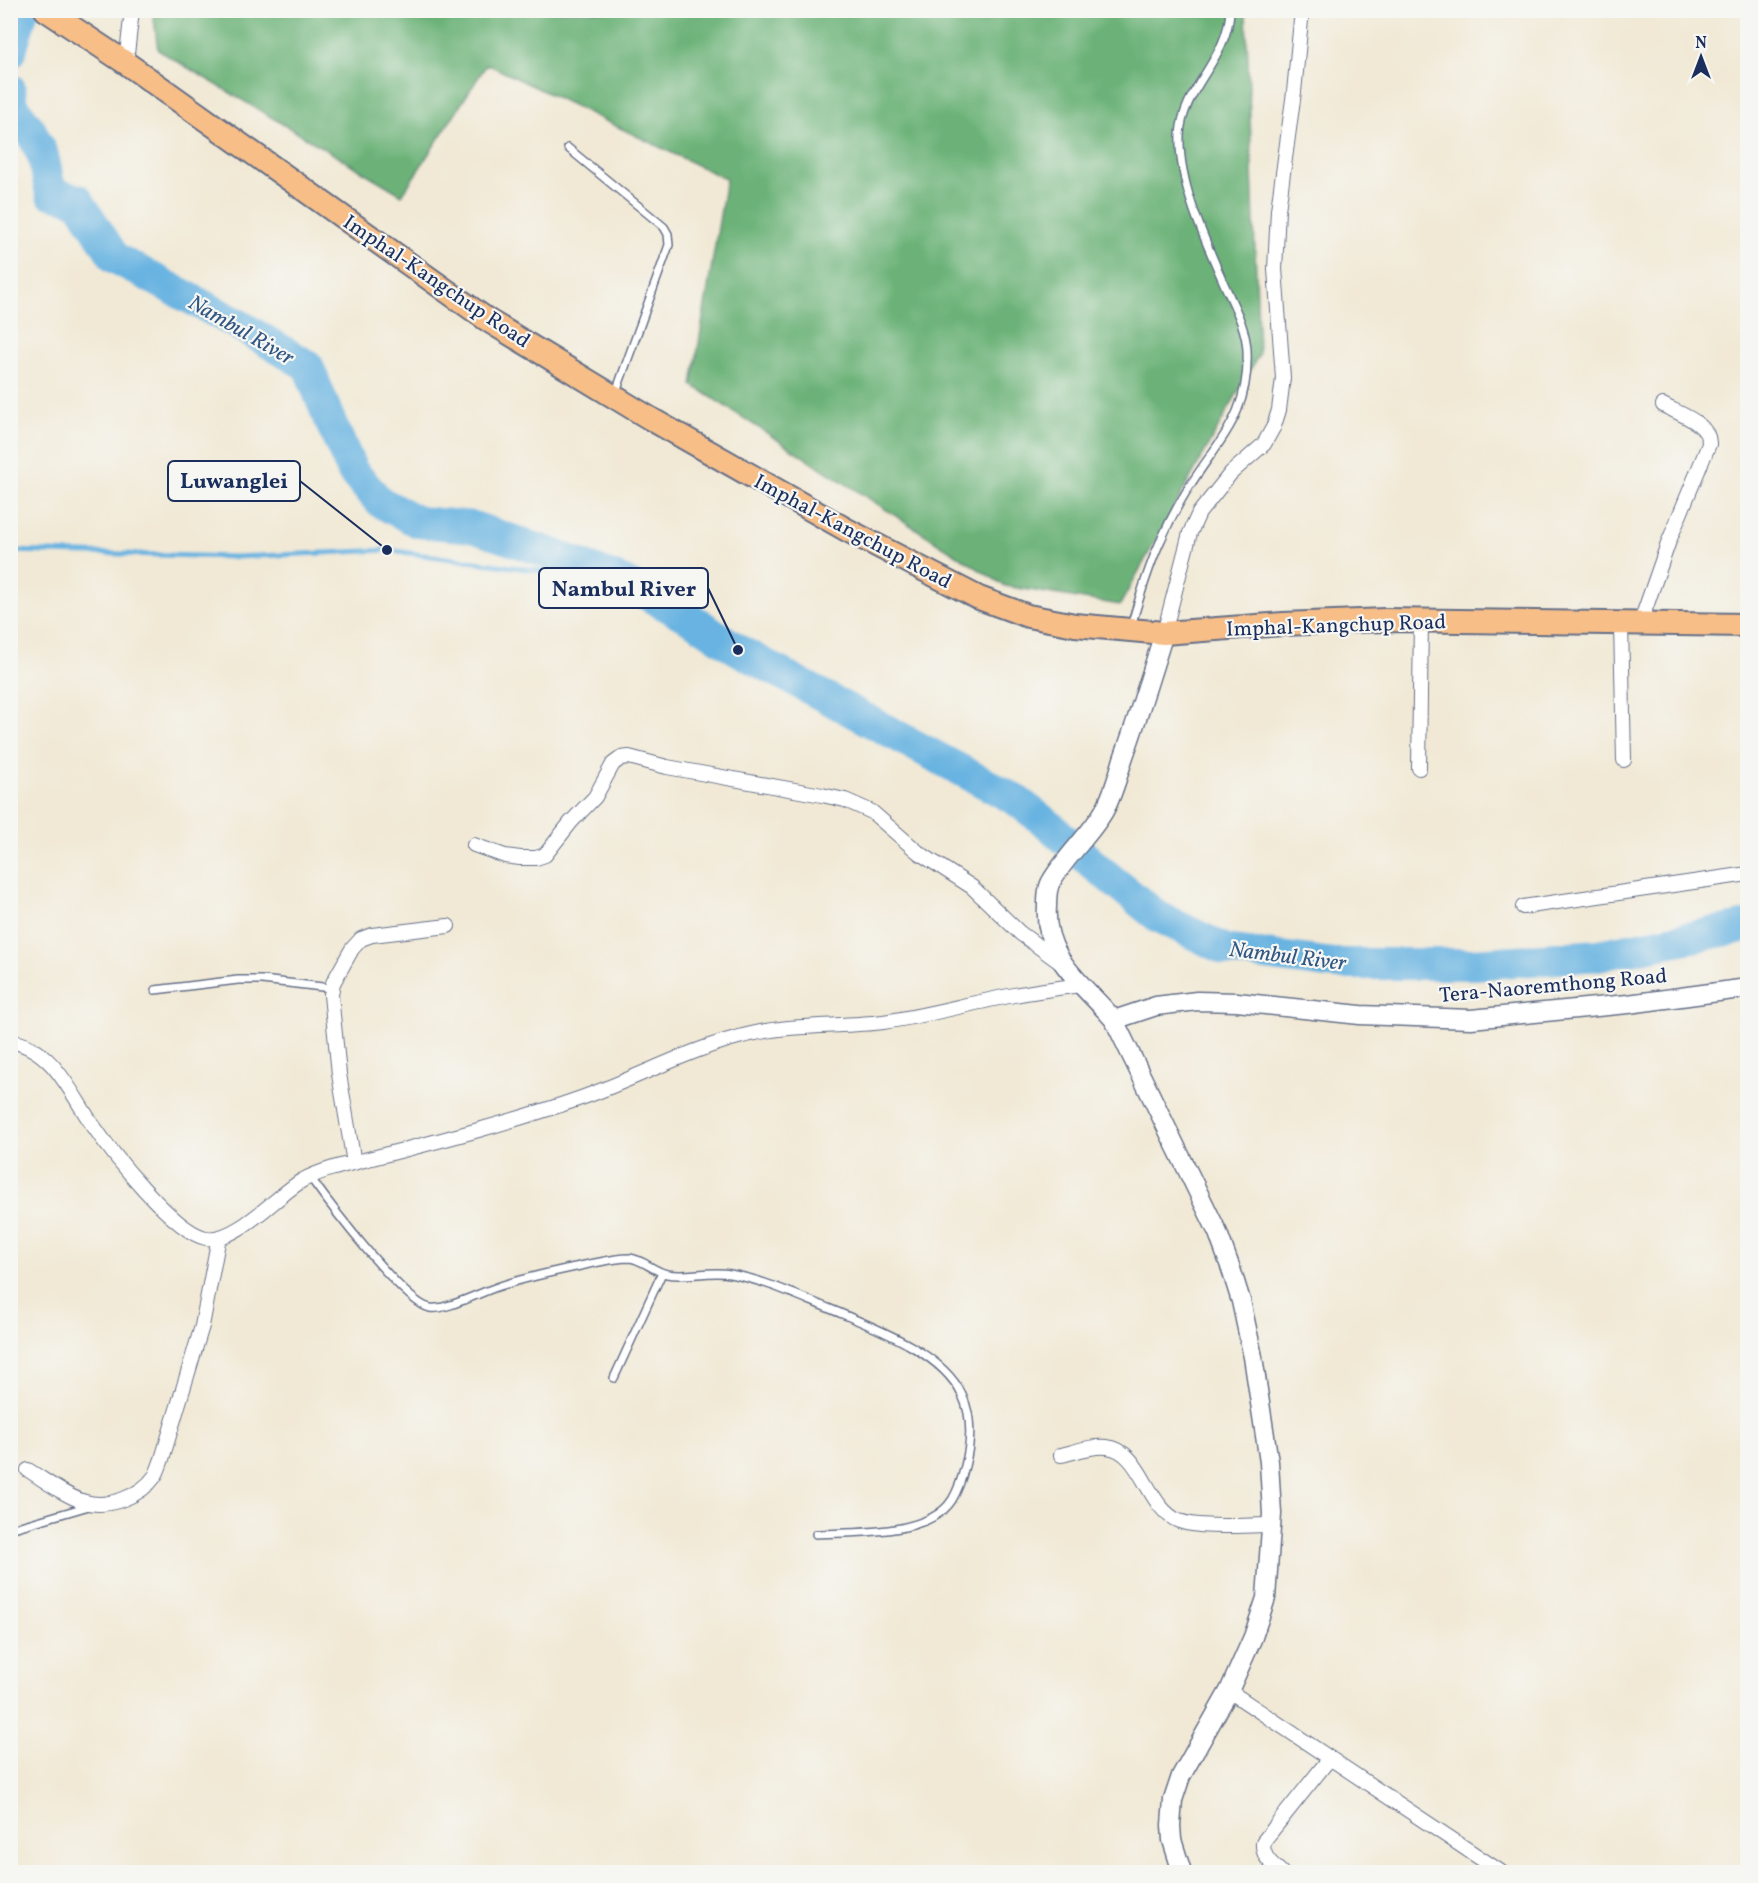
<svg xmlns="http://www.w3.org/2000/svg" width="1758" height="1883" font-family="Vollkorn,serif">
<style>
.forest{fill:#6cb278;stroke:#44706b;stroke-width:1.5}
.lines{fill:none;stroke-linecap:round;stroke-linejoin:round}
.stream{stroke:#68b3e1;stroke-width:5}
.river{stroke:#68b3e1;stroke-width:32}
.service-casing{stroke:#667088;stroke-width:10}
.minor-casing{stroke:#667088;stroke-width:16}
.tertiary-casing{stroke:#667088;stroke-width:21}
.primary-casing{stroke:#667088;stroke-width:26}
.service{stroke:#fff;stroke-width:7}
.minor{stroke:#fff;stroke-width:14}
.tertiary{stroke:#fff;stroke-width:18}
.primary{stroke:#f7be88;stroke-width:22}
.labels{text-anchor:middle;stroke-width:4.5;stroke-linejoin:round;paint-order:stroke}
.street-label{font-size:21px;fill:#1b2f5e;stroke:#f6f6f2}
.water-label{font-size:22px;font-style:italic;fill:#325785;stroke:#f6f6f2}
.leader{fill:none;stroke:#1b2f5e;stroke-width:2}
.callout-dot{fill:#1b2f5e;stroke:#f6f6f2;stroke-width:2}
.callout{fill:#f6f6f2;stroke:#1b2f5e;stroke-width:2}
.callout-label{font-size:22px;text-anchor:middle;font-weight:bold;fill:#1b2f5e}
</style>
<rect width="100%" height="100%" fill="#f6f6f2"/>
<filter id="ink" filterUnits="userSpaceOnUse"><feTurbulence type="fractalNoise" baseFrequency=".0167" numOctaves="2"/><feDisplacementMap in="SourceGraphic" scale="12" xChannelSelector="R" yChannelSelector="G"/><feConvolveMatrix kernelMatrix="1 2 1 2 8 2 1 2 1" color-interpolation-filters="sRGB"/></filter>
<filter id="wash" filterUnits="userSpaceOnUse"><feTurbulence type="fractalNoise" baseFrequency=".008" numOctaves="4" result="noise"/><feDisplacementMap in="SourceGraphic" scale="24" xChannelSelector="R" yChannelSelector="G"/><feGaussianBlur stdDeviation="1.35" result="paint"/><feColorMatrix in="noise" values="0 0 0 0 0 0 0 0 0 0 0 0 0 0 0 0 0 1.4 0 .05"/><feComposite in="paint" operator="in"/></filter>
<g filter="url(#wash)">
<rect width="100%" height="100%" fill="#f1e9d5"/>
<!-- forest -->
<path class="forest" d="M153 11H1246L1259 354 1120 605 1005 586 692 385 726 179 487 64 402 195 158 50Z"/>
<g class="lines">
<!-- stream -->
<path class="stream" d="M10 551 235 557 387 550 624 582"/>
<!-- river -->
<path class="river" d="M10 53 23 10
M10 89 12 106 30 129 43 156 51 193 78 200 115 258 234 322 308 366 327 414 353 472 380 502 418 522 473 527 555 555 624 582 698 623 738 650 1016 800 1049 825 1096 867 1157 916 1226 950 1334 964H1474L1599 955 1748 926"/>
</g>
</g>
<g filter="url(#ink)">
<g class="lines">
<defs>
<path id="service" d="M568 148 664 227 668 234 669 245 616 392
M1131 626C1140 597 1148 567 1161 540 1168 524 1177 507 1186 492 1218 439 1250 417 1247 350 1246 328 1234 306 1225 286 1206 242 1178 184 1180 135 1183 86 1228 61 1230 10
M155 990 238 980H262L331 988
M310 1177C328 1202 404 1303 430 1308 445 1311 483 1291 500 1286 527 1277 556 1271 585 1265 600 1262 615 1258 630 1258 644 1260 653 1271 667 1274 687 1278 709 1270 730 1274 764 1280 796 1295 828 1308 870 1326 942 1351 962 1395 973 1418 971 1443 965 1466 962 1478 958 1490 952 1500 929 1536 855 1532 816 1534
M614 1378 662 1273
M10 1529 89 1506"/>
<path id="minor" d="M126 63 132 10
M1621 623 1624 760
M1640 624 1669 541 1709 444C1710 423 1679 414 1663 405
M1164 633 1190 533 1199 513 1231 473 1264 444 1274 426 1279 410 1283 378 1275 269 1278 210 1294 92 1302 10
M1419 768 1421 621
M474 845 505 856 520 858H536L545 855 571 822 595 797 613 764 621 758 629 757 667 767 822 795 845 800 872 812 918 852 972 887 1020 933 1061 963
M1523 907 1748 874
M10 1041C53 1048 70 1092 92 1124 111 1152 174 1232 206 1238 236 1243 277 1195 303 1180 324 1169 349 1164 372 1158 442 1140 513 1122 581 1098 638 1078 692 1047 751 1034 794 1024 840 1027 883 1022 927 1016 970 1003 1014 995 1036 991 1058 988 1080 985
M354 1163 339 1074 331 995 333 983 352 949 361 939 372 935 448 926
M1061 1455C1075 1452 1092 1445 1107 1447 1142 1450 1147 1509 1179 1521 1201 1529 1247 1525 1272 1525
M28 1470C46 1481 65 1496 85 1502 108 1509 141 1496 155 1476 158 1471 160 1464 162 1459L202 1326 219 1237
M1229 1691 1501 1872
M1281 1872C1271 1863 1262 1857 1263 1842L1330 1758"/>
<path id="tertiary" d="M1164 633C1151 675 1138 717 1123 759 1118 776 1113 795 1104 811 1090 835 1067 855 1052 880 1047 887 1047 898 1047 906 1043 959 1084 984 1114 1020L1218 1233 1231 1269 1241 1301 1253 1357 1269 1462 1272 1514 1266 1598 1253 1637 1229 1691 1181 1776 1173 1800 1171 1825 1172 1840 1182 1872
M1114 1020 1156 1006 1197 1001 1237 1002 1360 1015 1471 1019 1628 1004 1748 988"/>
<path id="primary" d="M46 10 126 63 489 321 651 419 847 530 979 598 1028 616 1075 625 1164 633 1283 624 1385 620 1748 625"/>
</defs>
<!-- service casing -->
<use href="#service" class="service-casing"/>
<!-- minor casing -->
<use href="#minor" class="minor-casing"/>
<!-- tertiary casing -->
<use href="#tertiary" class="tertiary-casing"/>
<!-- primary casing -->
<use href="#primary" class="primary-casing"/>
<!-- service -->
<use href="#service" class="service"/>
<!-- minor -->
<use href="#minor" class="minor"/>
<!-- tertiary -->
<use href="#tertiary" class="tertiary"/>
<!-- primary -->
<use href="#primary" class="primary"/>
</g>
</g>
<g class="labels">
<!-- street labels -->
<g class="street-label">
<text transform="translate(437 281) rotate(34)" y="7">Imphal-Kangchup Road</text>
<text transform="translate(853 531) rotate(28)" y="7">Imphal-Kangchup Road</text>
<text transform="translate(1336 625) rotate(-2)" y="7">Imphal-Kangchup Road</text>
<text transform="translate(1553 985) rotate(-5)" y="7">Tera-Naoremthong Road</text>
</g>
<!-- water labels -->
<g class="water-label">
<text transform="translate(242 329) rotate(30)" y="8">Nambul River</text>
<text transform="translate(1288 955) rotate(7)" y="8">Nambul River</text>
</g>
</g>
<!-- callouts -->
<path class="leader" d="M387 550L300 481M738 650L708 588"/>
<g class="callout-dot">
<circle cx="387" cy="550" r="6"/>
<circle cx="738" cy="650" r="6"/>
</g>
<g class="callout">
<rect x="168" y="461" width="132" height="40" rx="6"/>
<rect x="539" y="568" width="169" height="40" rx="6"/>
</g>
<g class="callout-label">
<text x="234" y="488">Luwanglei</text>
<text x="624" y="596">Nambul River</text>
</g>
<!-- margin -->
<rect width="1758" height="1883" fill="none" stroke="#f6f6f2" stroke-width="36"/>
<!-- north arrow -->
<g transform="translate(1701 57)" stroke="#f6f6f2" stroke-width="4.5" paint-order="stroke">
<path d="M0-4.5L10 22L0 15L-10 22Z" fill="#1b2f5e"/>
<text y="-9" font-size="16" font-weight="bold" text-anchor="middle" fill="#1b2f5e">N</text>
</g>
</svg>
